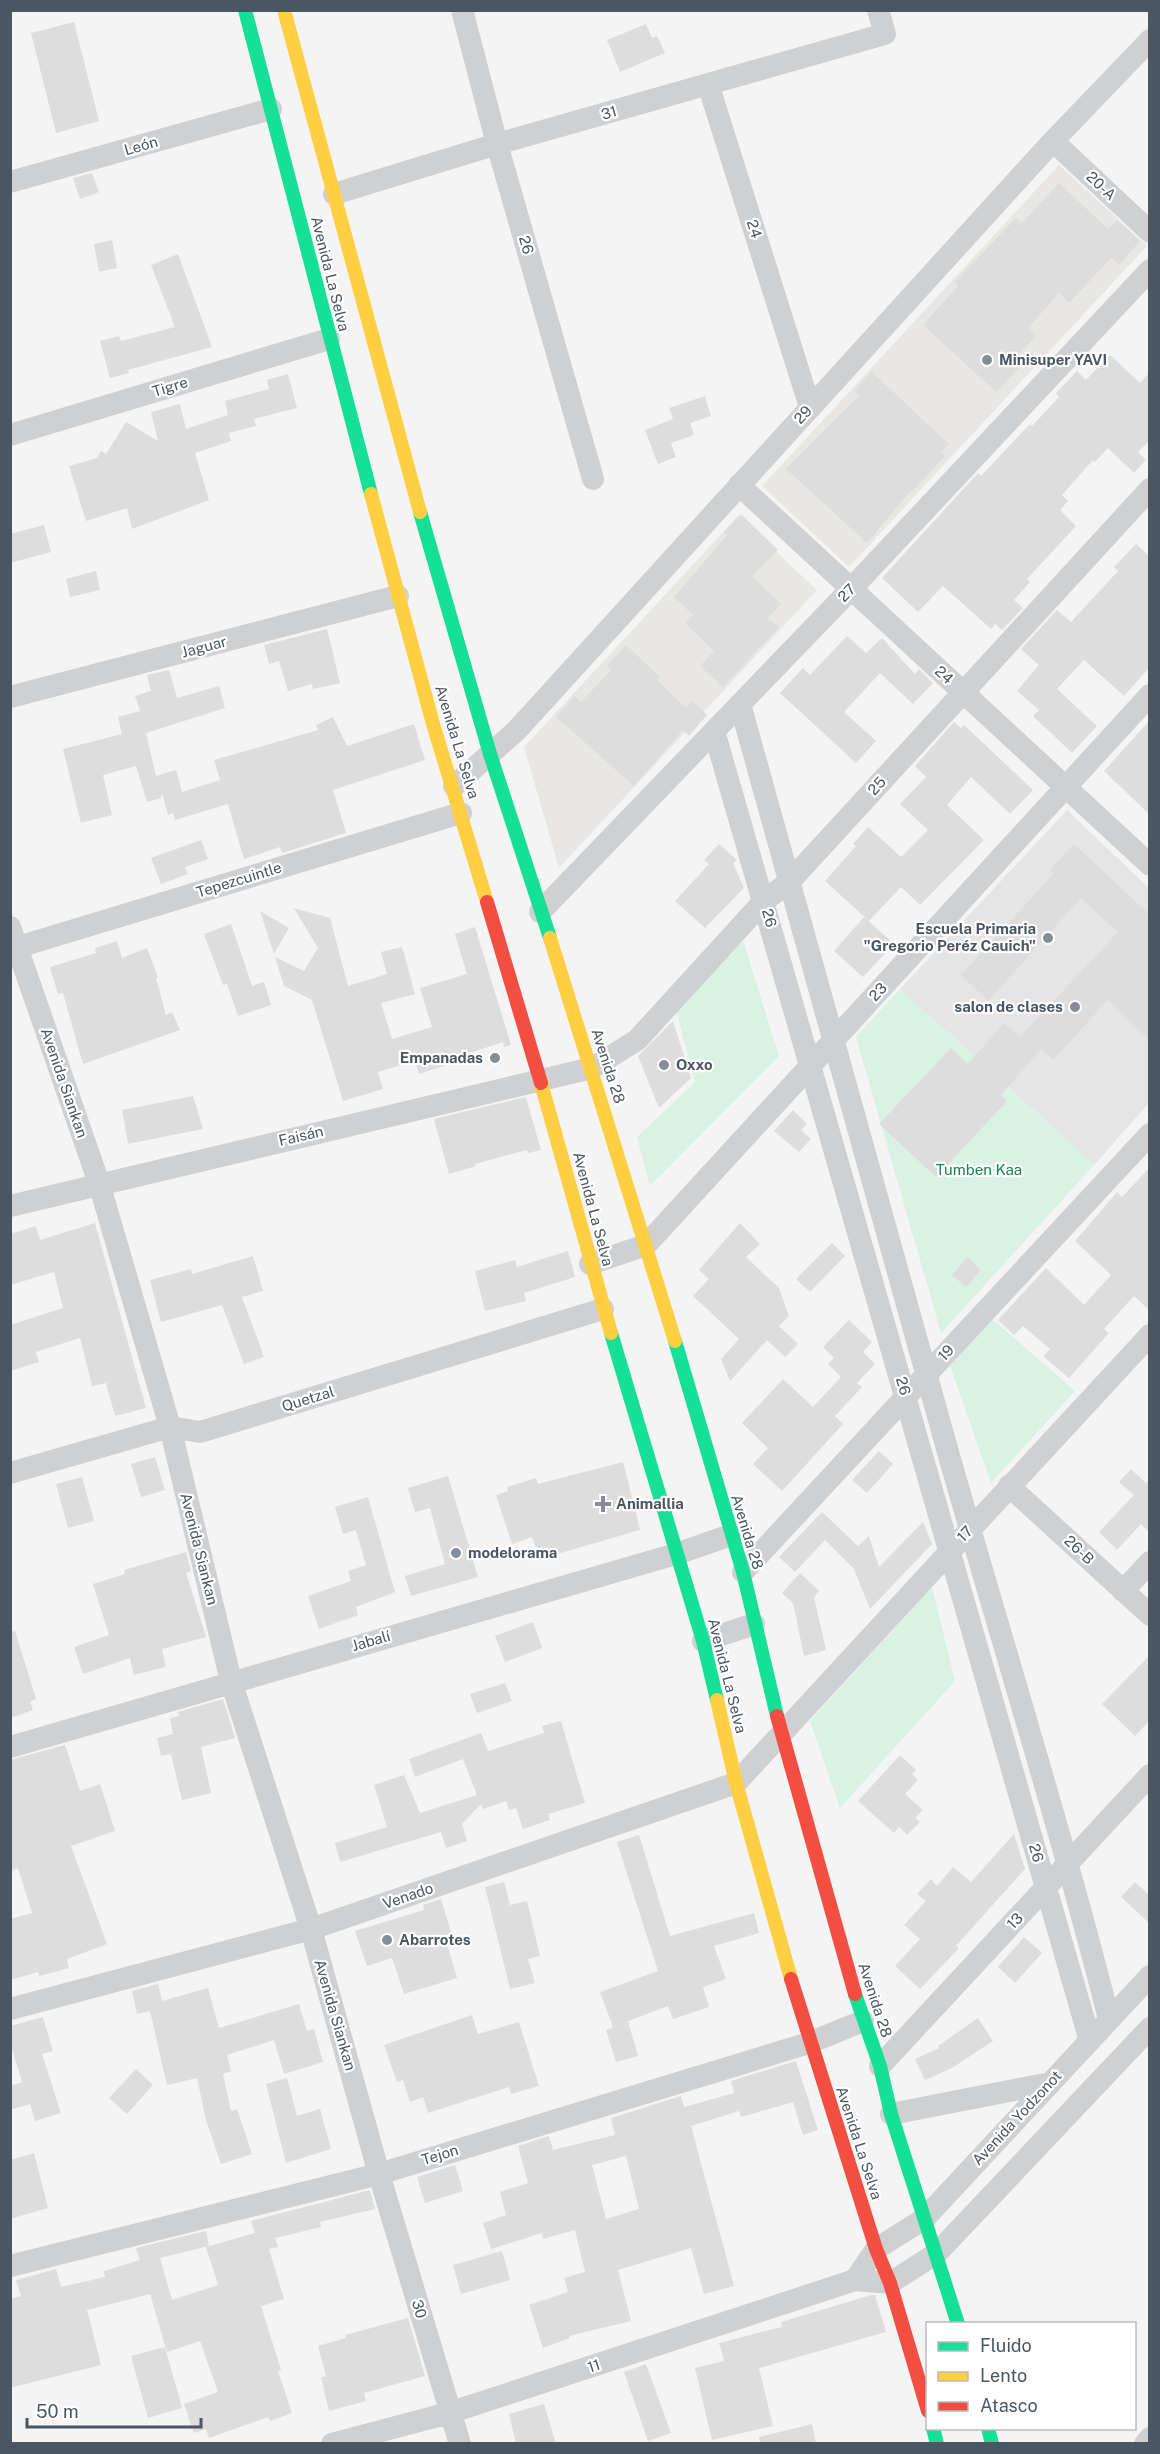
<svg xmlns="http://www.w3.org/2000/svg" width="1160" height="2454" font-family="'Public Sans',sans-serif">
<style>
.commercial{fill:#e8e7e3}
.education{fill:#e6e5e6}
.green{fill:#d9f2e3}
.building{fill:#ddddde;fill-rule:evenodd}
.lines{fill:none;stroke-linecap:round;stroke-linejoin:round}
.street{stroke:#ced0d2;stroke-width:22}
.fast{stroke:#16e098;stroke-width:14}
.slow{stroke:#ffcf43;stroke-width:14}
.jam{stroke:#f24e42;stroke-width:14}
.poi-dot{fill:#868d94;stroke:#fff;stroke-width:2}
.labels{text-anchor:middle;stroke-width:4.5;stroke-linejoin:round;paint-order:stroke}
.street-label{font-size:15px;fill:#4a5661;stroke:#fff}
.poi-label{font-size:15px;font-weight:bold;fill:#4a5661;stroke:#fff;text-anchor:start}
.park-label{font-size:15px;fill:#17864f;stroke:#fff}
</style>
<rect width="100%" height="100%" fill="#f4f4f4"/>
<!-- commercial -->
<path class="commercial" d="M1059 165 1147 246 849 567 762 486Z
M738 516 817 590 559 868 524 747Z"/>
<!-- education -->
<path class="education" d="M1067 810 1149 888V1103L1094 1165 900 989Z"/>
<!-- green -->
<path class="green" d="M743 941 779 1056 650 1186 637 1137 695 1082 676 1010Z
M900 989 1094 1165 941 1333 856 1037Z
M991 1318 1075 1391 991 1483 950 1366Z
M932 1587 955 1681 840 1808 810 1721Z"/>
<!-- building -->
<path class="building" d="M74 22 99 121 56 133 31 33Z
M646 24 652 38 657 36 665 53 620 72 607 40Z
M92 173 99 192 80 199 73 178Z
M1059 183 1108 229 1117 220 1140 241 1119 265 1111 258 1069 303 1059 293 1028 328 1036 336 1014 360 1020 367 996 392 923 325 958 286 955 282 991 244 1016 218 1022 223Z
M112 240 117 268 99 272 94 244Z
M178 254 212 347 128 370 129 373 110 378 100 341 119 336 121 341 175 327 151 265Z
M1110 355 1140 383 1149 373V441L1138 452 1146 460 1134 473 1108 448 1095 462 1093 460 1062 495 1068 501 1060 510 1076 526 1027 579 1030 582 1014 600 1023 608 1002 630 995 624 991 629 943 586 918 612 882 578 978 473 981 476 1030 424 1032 426 1059 397 1056 393 1077 371 1086 380Z
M872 372 949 444 941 453 945 456 912 492 911 490 867 543 786 469 859 396 854 391Z
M288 374 297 408 254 419 256 426 229 433 231 441 195 453 209 500 132 529 127 508 86 521 69 466 97 458 101 451 106 454 126 422 158 441 151 412 180 404 186 429 228 415 225 401 269 389 267 380Z
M705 396 711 416 690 423 694 435 671 443 676 457 658 464 645 430 673 419 669 408Z
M741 514 778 550 752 576 781 604 768 618 779 627 723 687 700 666 714 651 685 623 693 615 674 597 727 535 724 532Z
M44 525 51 552 10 563V534Z
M1136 544 1149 556V668L1124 696 1084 660 1057 689 1097 726 1072 753 1033 716 1039 710 1017 691 1039 665 1021 649 1057 610 1071 622 1118 571 1114 567Z
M96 571 100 590 70 597 66 579Z
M327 629 340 683 313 689 312 684 288 691 279 661 269 664 264 645Z
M847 636 866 653 882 638 915 674 919 669 933 683 913 704 880 673 844 712 876 741 856 763 780 693 803 668 810 675Z
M626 645 660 677 657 680 686 708 692 701 707 715 689 736 683 730 634 786 556 717 575 696 581 702 611 670 607 666Z
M169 670 177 698 219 686 225 708 146 733 156 776 176 770 182 792 220 780 214 760 318 730 316 725 333 717 347 746 414 724 425 760 333 790 346 833 282 853 280 847 244 859 228 804 175 820 173 813 168 815 162 793 161 798 147 802 136 766 103 775 112 815 81 823 63 749 122 734 118 717 140 711 135 696 151 691 147 675Z
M1149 721V814L1104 771Z
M954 722 961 728 964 725 1033 790 1010 814 971 777 947 805 984 840 920 905 901 887 869 921 825 881 856 846 853 844 868 827 901 857 928 830 900 804 926 777 915 766Z
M201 840 208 859 185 867 188 874 161 884 151 858Z
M719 844 737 860 733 863 744 888 705 928 675 901 709 864 704 860Z
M1074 844 1149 914V1040L1108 1000 1053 1060 1041 1049 1001 1095 1007 1101 936 1177 879 1124 951 1048 968 1064 1004 1023 1020 1037 1118 932 1081 898 988 1001 961 975 1054 873 1050 870Z
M294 908 330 918 348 986 387 974 381 952 402 947 415 994 381 1003 392 1039 432 1027 420 988 467 974 455 934 475 927 511 1045 504 1047 503 1042 461 1056 462 1060 419 1074 415 1061 378 1072 383 1089 343 1101 312 1000 284 986 275 957 304 971 318 948Z
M260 911 289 928 274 954Z
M864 917 894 944 863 977 834 951Z
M231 924 252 986 264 982 271 1005 238 1016 227 984 223 985 204 934Z
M117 941 122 958 147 948 158 977 156 978 166 1015 172 1012 180 1030 83 1064 63 993 58 994 50 967 96 953 95 948Z
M673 1021 691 1078 659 1108 638 1056Z
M193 1096 203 1129 128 1144 122 1110Z
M526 1097 541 1150 528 1153 527 1150 475 1164 476 1166 449 1174 434 1119Z
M793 1110 807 1124 801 1130 811 1139 799 1152 774 1131Z
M1149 1168V1310L1134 1296 1104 1329 1109 1333 1069 1378 1043 1356 1050 1349 1023 1326 1014 1335 998 1320 1046 1268 1084 1305 1111 1275 1075 1241 1117 1192 1122 1197Z
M95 1223 146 1408 115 1416 106 1383 92 1386 80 1338 36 1352 39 1362 10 1371V1325L63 1308 54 1272 10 1285V1234L36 1226 40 1240Z
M740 1223 760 1244 746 1257 779 1288 789 1316 779 1326 798 1344 785 1357 767 1340 730 1381 721 1359 739 1339 693 1296 709 1279 699 1270Z
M832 1243 845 1256 810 1292 796 1279Z
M568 1251 575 1277 524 1293 526 1301 485 1311 475 1271 515 1260 517 1267Z
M253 1256 263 1291 242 1297 264 1357 244 1364 222 1305 161 1322 150 1280 191 1269 192 1274Z
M967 1257 981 1270 966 1287 952 1275Z
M849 1320 872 1342 863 1352 875 1364 857 1383 862 1387 835 1416 843 1424 782 1491 753 1464 768 1448 742 1423 783 1379 813 1407 841 1377 828 1364 834 1358 823 1347Z
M879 1451 893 1464 867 1493 852 1480Z
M155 1457 165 1490 141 1497 131 1464Z
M623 1462 640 1530 540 1559 532 1537 512 1544 496 1495 508 1491 507 1487 536 1478 538 1484Z
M1131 1469 1146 1483 1149 1479V1532L1141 1524 1117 1550 1099 1532 1134 1495 1119 1482Z
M448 1476 478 1577 411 1596 405 1576 445 1564 430 1508 415 1512 408 1488Z
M82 1477 94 1521 68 1528 56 1484Z
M368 1497 395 1592 356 1607 358 1615 319 1629 308 1596 351 1581 348 1571 366 1565 356 1530 343 1534 335 1507Z
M822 1512 858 1546 869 1536 879 1567 923 1522 932 1544 870 1609 854 1569 825 1540 795 1572 779 1557Z
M186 1552 191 1571 186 1573 206 1637 162 1649 166 1667 134 1675 130 1658 83 1674 74 1647 109 1635 93 1584 125 1574 124 1570Z
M800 1573 819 1591 814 1597 826 1650 804 1656 793 1603 782 1593Z
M533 1622 542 1648 505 1662 495 1636Z
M15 1631 36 1699 30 1702 33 1710 10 1718V1632Z
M1149 1656V1721L1135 1736 1102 1704Z
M505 1683 512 1701 477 1713 470 1694Z
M223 1699 235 1738 201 1747 211 1793 182 1800 171 1754 161 1756 157 1738 173 1734 170 1718 179 1716 178 1712Z
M561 1721 585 1803 548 1814 550 1820 523 1829 516 1808 509 1810 506 1801 483 1809 481 1804 462 1824 467 1841 446 1848 441 1832 340 1862 335 1843 387 1827 374 1785 404 1775 420 1813 477 1795 463 1759 415 1777 409 1759 481 1733 488 1751 544 1733 542 1726Z
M65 1745 80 1791 100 1784 115 1831 71 1846 107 1944 67 1959 69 1968 39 1976 38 1972 10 1980V1919L32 1913 18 1868 10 1871V1760Z
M900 1755 916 1770 912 1774 918 1780 905 1794 923 1810 915 1818 920 1822 907 1835 899 1827 894 1833 858 1801Z
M1014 1834 1025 1869 956 1946 959 1948 920 1989 895 1966 920 1939 904 1925 926 1901 917 1894 931 1879 937 1886 953 1867 971 1882Z
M639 1835 670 1936 754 1913 759 1933 714 1946 726 1979 703 1987 709 2007 673 2019 668 2006 613 2027 600 1992 658 1971 617 1842Z
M504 1882 510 1905 527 1901 540 1956 528 1959 535 1983 510 1989 485 1887Z
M1135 1882 1149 1895V1923L1121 1897Z
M441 1899 453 1939 446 1941 457 1978 404 1994 392 1958 367 1966 355 1931 424 1910 423 1905Z
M1024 1937 1042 1953 1015 1983 998 1967Z
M158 1984 162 2001 208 1988 219 2028 299 2004 307 2031 314 2029 323 2062 284 2074 274 2040 227 2055 231 2071 223 2074 231 2111 237 2109 252 2154 221 2164 206 2120 197 2078 167 2085 150 2011 137 2014 132 1991Z
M472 2015 478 2034 519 2022 539 2086 511 2094 509 2087 428 2113 423 2097 410 2102 403 2080 397 2082 384 2045Z
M43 2017 53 2051 42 2054 61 2113 35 2121 30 2104 10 2110V2086L22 2082 10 2042V2026Z
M978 2018 993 2041 952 2068 925 2080 915 2059 939 2048 938 2046Z
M628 2021 638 2056 616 2062 606 2030Z
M796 2061 818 2130 803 2135 793 2102 741 2117 739 2111 691 2126 734 2286 704 2294 691 2248 618 2270 631 2321 569 2336 570 2338 543 2348 529 2305 568 2292 564 2278 585 2272 575 2230 543 2239 542 2233 491 2249 483 2223 506 2215 500 2192 528 2183 518 2146 549 2136 553 2150 615 2135 611 2118 681 2096 684 2107 734 2093 731 2081ZM626 2156 639 2209 606 2219 592 2165Z
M136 2069 153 2085 127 2114 109 2098Z
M287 2078 297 2116 320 2109 331 2149 286 2163 266 2084Z
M34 2153 48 2208 10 2219V2160Z
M455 2165 463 2191 425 2203 417 2177Z
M370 2190 375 2209 320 2222 321 2227 275 2238 278 2247 269 2249 284 2299 261 2306 281 2370 278 2371 292 2413 270 2421 268 2417 209 2438 206 2429 194 2433 184 2404 218 2392 200 2341 167 2352 150 2294 87 2310 101 2365 10 2388V2299L21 2296 16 2280 56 2269 61 2287 105 2277 104 2271 140 2260 136 2248 206 2231 209 2246 160 2258 172 2300 218 2285 206 2247 255 2233 251 2221Z
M502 2251 510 2280 461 2294 453 2265Z
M871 2295H875L886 2332 759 2368 773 2426 712 2440 695 2368 724 2361 719 2343 782 2327 781 2322Z
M408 2318 425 2376 364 2393 366 2401 329 2411 321 2377 326 2376 318 2346 346 2338 345 2335Z
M165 2347 182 2408 148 2418 131 2356Z
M646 2364 671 2433 648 2441 624 2372Z
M544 2404 556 2444H516L509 2414Z
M812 2424 816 2444H760L759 2437Z"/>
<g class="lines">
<!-- street -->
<path class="street" d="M462 10 497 144 593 479
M708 84 810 407
M1053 141 1150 232
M10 182 271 109
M334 194 497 144 885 34 878 10
M10 435 329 339
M739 485 1150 865
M10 697 398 596
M740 704C810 951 876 1199 946 1445 1000 1636 1060 1826 1109 2019
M714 731 1090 2041
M454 786 516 731 1053 141 1150 40
M540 912 851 589 1150 270
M10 927 99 1183 170 1427 231 1681 311 1929 379 2174 460 2444
M18 947 461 813
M10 1206 592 1068 637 1040 764 901 790 881 1150 489
M590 1264 646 1245 1150 695
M10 1473 170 1427 200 1432 603 1309
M1009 1486 1150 1615
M743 1572 1150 1134
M1123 1591 1150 1562
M703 1641 754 1624
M10 1747 676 1554 731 1535
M10 2009 311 1929 736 1783 1150 1335
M880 2066 1150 1775
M891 2114 1050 2083
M10 2266 379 2174 809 2043 863 2021
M855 2280 876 2249 924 2219 1150 1976
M332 2444 449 2413 855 2280 890 2283 937 2253 1150 2028
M1145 2444 1150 2438"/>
<!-- fast -->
<path class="fast" d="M245 10 371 494
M420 512 490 754 550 938
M611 1333 703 1641 717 1700
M675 1341 743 1572 777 1716
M855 1994 880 2066 891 2114 958 2324
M933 2428 937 2444
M988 2428 992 2444"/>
<!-- slow -->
<path class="slow" d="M284 10 420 512
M371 494 433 724 487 902
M550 938 675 1341
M541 1083 611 1333
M717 1700 736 1783 791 1979"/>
<!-- jam -->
<path class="jam" d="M487 902 541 1083
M777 1716 855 1994
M791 1979 876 2249 890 2283 928 2411"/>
</g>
<!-- markers -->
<g class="poi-dot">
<circle cx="987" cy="360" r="6"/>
<circle cx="1048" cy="938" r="6"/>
<circle cx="1075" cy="1007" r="6"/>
<circle cx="495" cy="1058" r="6"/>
<circle cx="664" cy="1065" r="6"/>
<path d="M600 1495h6v6h6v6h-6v6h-6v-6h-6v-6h6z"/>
<circle cx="456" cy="1553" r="6"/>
<circle cx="387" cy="1940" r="6"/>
</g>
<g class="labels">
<!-- street labels -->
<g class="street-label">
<text transform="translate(609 113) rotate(-16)" y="5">31</text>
<text transform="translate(141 146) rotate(-16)" y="5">León</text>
<text transform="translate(1101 186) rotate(43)" y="5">20-A</text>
<text transform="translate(754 229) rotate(72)" y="5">24</text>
<text transform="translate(526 245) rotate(74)" y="5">26</text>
<text transform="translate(330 274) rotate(76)" y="5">Avenida La Selva</text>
<text transform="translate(170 387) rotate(-17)" y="5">Tigre</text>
<text transform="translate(803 415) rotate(-47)" y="5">29</text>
<text transform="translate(847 593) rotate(-46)" y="5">27</text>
<text transform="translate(204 647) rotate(-15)" y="5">Jaguar</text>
<text transform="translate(944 675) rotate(43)" y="5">24</text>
<text transform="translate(457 742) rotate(73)" y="5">Avenida La Selva</text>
<text transform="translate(877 786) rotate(-48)" y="5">25</text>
<text transform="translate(239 880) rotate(-17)" y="5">Tepezcuintle</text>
<text transform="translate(769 918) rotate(74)" y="5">26</text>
<text transform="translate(878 992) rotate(-47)" y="5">23</text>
<text transform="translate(608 1066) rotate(72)" y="5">Avenida 28</text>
<text transform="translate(64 1083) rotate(71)" y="5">Avenida Siankan</text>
<text transform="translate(301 1136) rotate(-13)" y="5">Faisán</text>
<text transform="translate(593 1209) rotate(75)" y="5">Avenida La Selva</text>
<text transform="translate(946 1353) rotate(-47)" y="5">19</text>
<text transform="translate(903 1386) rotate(74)" y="5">26</text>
<text transform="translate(308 1399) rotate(-17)" y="5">Quetzal</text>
<text transform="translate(747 1532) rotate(73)" y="5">Avenida 28</text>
<text transform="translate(965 1534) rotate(-47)" y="5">17</text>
<text transform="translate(199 1549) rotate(76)" y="5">Avenida Siankan</text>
<text transform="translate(1079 1550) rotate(43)" y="5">26-B</text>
<text transform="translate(371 1641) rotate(-16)" y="5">Jabalí</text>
<text transform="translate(727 1676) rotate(76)" y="5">Avenida La Selva</text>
<text transform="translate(1036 1853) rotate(74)" y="5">26</text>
<text transform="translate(408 1896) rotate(-19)" y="5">Venado</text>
<text transform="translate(1015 1921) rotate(-47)" y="5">13</text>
<text transform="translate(875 2000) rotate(72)" y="5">Avenida 28</text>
<text transform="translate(335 2015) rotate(74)" y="5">Avenida Siankan</text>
<text transform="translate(1017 2118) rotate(-47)" y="5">Avenida Yodzonot</text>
<text transform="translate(859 2143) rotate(72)" y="5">Avenida La Selva</text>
<text transform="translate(440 2155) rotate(-17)" y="5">Tejon</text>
<text transform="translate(419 2309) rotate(74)" y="5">30</text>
<text transform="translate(594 2366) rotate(-18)" y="5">11</text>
</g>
<!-- poi labels -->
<g class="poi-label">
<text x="999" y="365">Minisuper YAVI</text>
<text x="1036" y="934" text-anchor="end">Escuela Primaria<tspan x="1036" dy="17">"Gregorio Peréz Cauich"</tspan></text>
<text x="1063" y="1012" text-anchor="end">salon de clases</text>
<text x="483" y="1063" text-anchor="end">Empanadas</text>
<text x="676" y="1070">Oxxo</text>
<text x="616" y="1509">Animallia</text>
<text x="468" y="1558">modelorama</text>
<text x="399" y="1945">Abarrotes</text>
</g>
<!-- park labels -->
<g class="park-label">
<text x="979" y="1175">Tumben Kaa</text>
</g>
</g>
<!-- border -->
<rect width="1160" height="2454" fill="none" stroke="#4a5661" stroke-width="24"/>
<!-- legend -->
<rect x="926" y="2322" width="210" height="108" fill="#ffffff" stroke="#b7bbc0" stroke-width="1.5"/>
<rect x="938" y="2342" width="30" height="9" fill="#16e098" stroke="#b7bbc0" stroke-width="1.5"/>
<text x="980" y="2352" font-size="18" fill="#4a5661">Fluido</text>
<rect x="938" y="2372" width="30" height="9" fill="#ffcf43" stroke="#b7bbc0" stroke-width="1.5"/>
<text x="980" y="2382" font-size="18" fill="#4a5661">Lento</text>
<rect x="938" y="2402" width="30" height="9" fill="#f24e42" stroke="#b7bbc0" stroke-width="1.5"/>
<text x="980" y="2412" font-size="18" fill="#4a5661">Atasco</text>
<!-- scale -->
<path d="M27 2418v9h174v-9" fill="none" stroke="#4a5661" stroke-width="3"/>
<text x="36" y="2418" font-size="18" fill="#4a5661" stroke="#ffffff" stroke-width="4.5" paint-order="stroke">50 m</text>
</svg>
